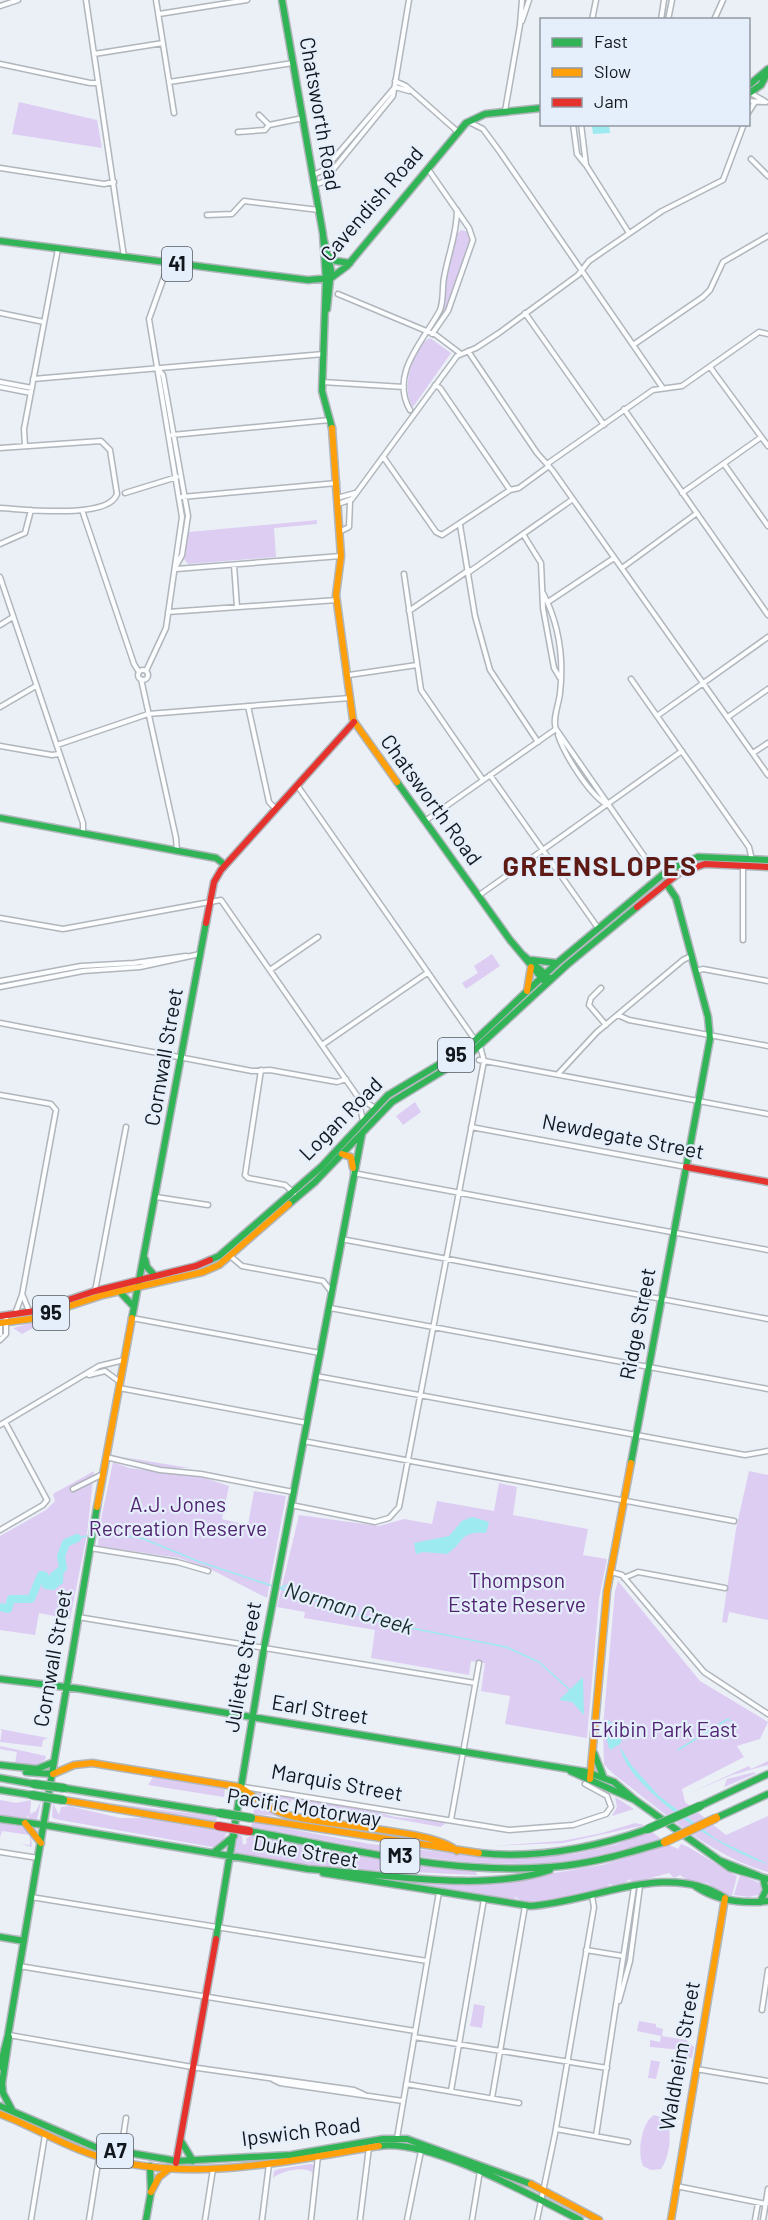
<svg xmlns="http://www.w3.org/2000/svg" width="768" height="2220" font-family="Barlow,sans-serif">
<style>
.green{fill:#ddcdf3}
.water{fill:#9deaf0}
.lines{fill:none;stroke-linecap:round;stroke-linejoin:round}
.stream{stroke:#9deaf0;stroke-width:1.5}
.river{stroke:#9deaf0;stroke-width:8}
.street-casing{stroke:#b0b6bc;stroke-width:7}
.fast-casing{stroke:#b0b6bc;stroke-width:9}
.slow-casing{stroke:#b0b6bc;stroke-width:9}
.jam-casing{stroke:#b0b6bc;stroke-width:9}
.street{stroke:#fcfdfe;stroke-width:4}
.fast{stroke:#30b455;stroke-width:6}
.slow{stroke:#ff9f0a;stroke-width:6}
.jam{stroke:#e5322d;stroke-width:6}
.fast-bridge-casing{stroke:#b0b6bc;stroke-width:10;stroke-linecap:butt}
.slow-bridge-casing{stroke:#b0b6bc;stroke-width:10;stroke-linecap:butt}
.jam-bridge-casing{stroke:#b0b6bc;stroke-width:10;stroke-linecap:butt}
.fast-bridge{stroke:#30b455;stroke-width:8}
.slow-bridge{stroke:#ff9f0a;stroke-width:8}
.jam-bridge{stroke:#e5322d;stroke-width:8}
.labels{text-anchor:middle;stroke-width:4.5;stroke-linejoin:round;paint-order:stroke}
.shield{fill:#e5effb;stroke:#515860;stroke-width:1.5}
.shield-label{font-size:20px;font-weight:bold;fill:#12171e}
.street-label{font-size:21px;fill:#12171e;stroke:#e5effb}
.park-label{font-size:21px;fill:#512471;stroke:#e5effb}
.water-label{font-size:22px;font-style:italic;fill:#192d2e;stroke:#e5effb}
.district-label{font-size:27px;font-weight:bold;letter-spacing:1.5px;fill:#5e1a15;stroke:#e5effb}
</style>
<rect width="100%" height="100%" fill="#eaf0f6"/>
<!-- green -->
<path class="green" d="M19 102 97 120 102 148 12 134Z
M461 230 469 232 471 245 445 312 442 310 445 281 457 234Z
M430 338 451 353 413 407C400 391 413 345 430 338Z
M317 520V524L274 528 276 557 188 564 184 559 189 532Z
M492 954 500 966 466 989 462 983 478 973 474 966Z
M415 1102 421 1112 403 1125 396 1116Z
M53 1317 22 1334 13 1328Z
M123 1457 189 1468H164Z
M113 1462 129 1468 202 1477 229 1486 222 1519 248 1525 254 1491 286 1496 267 1598 210 1569 179 1558 98 1546 99 1529Z
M94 1471 87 1534 70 1619 39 1613 35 1635 0 1630V1536L46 1510 55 1501 53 1494Z
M749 1471 768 1475V1620L729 1612 727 1623 722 1622 736 1529Z
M499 1483 517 1487 513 1515 588 1529 583 1555 607 1559 599 1599 587 1738 505 1724 510 1696 481 1691 485 1663 471 1661 469 1675 371 1658 375 1630 304 1618 305 1612 277 1607 299 1515 379 1526 404 1519 432 1524 437 1501 494 1511Z
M618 1581 700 1681 768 1722 760 1739 737 1746 744 1757 682 1789 685 1802 726 1835 768 1816V1872C718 1858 679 1825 639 1794 628 1784 613 1776 604 1764L603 1726 615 1591Z
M0 1729 48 1738 43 1740 42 1747 0 1742 2 1731Z
M0 1746 46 1756 45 1760 34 1766 15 1763 17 1752 0 1749Z
M768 1761V1765L732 1775 692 1792 749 1766 751 1769Z
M755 1772V1774L724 1787 727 1779Z
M153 1777 225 1789 224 1797 148 1785Z
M258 1791 327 1798 395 1817 447 1822 441 1827 291 1800 289 1807H275L258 1795Z
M248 1795 268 1810 288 1817 253 1814 255 1804 247 1809Z
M615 1797 634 1809 612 1816 617 1807Z
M0 1800 16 1803 31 1800 30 1814 36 1811 41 1801 37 1820 29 1819 28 1815 27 1818 0 1815Z
M53 1803 59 1815 61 1807 69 1806 120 1818H142L227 1832 221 1844 212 1847 55 1819 52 1817Z
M110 1803 217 1817 216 1822Z
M252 1822 370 1844 504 1859 574 1854 615 1845 651 1831 661 1839C525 1890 389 1850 251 1827Z
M0 1823 23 1827 31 1836 32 1847 20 1844 30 1845V1835L2 1831 0 1837Z
M635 1823 645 1825 563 1843 492 1846 562 1841 602 1833Z
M238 1834 242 1836 243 1845 247 1843 246 1839 250 1836 476 1872 477 1875 323 1868 234 1854Z
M681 1844C688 1845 724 1870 737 1876L732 1895 727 1896 707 1883 689 1881 680 1875 674 1878 669 1873 632 1883 630 1879 620 1886 609 1884 608 1889C582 1892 537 1912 515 1897L514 1901 510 1898 504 1900 494 1896 483 1897 438 1891 437 1888 321 1871 489 1884 602 1865 669 1845 678 1849Z
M740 1875 760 1883 764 1888 762 1894 749 1897 734 1895Z
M474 2004 485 2006 482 2028 470 2026Z
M639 2021 656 2024V2027L663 2029 662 2036 686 2040 694 2047 692 2058 684 2057 683 2050 650 2047V2040L660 2042 661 2036 637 2031Z
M651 2060 660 2062 656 2079 648 2078Z
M654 2115 667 2119C672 2133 670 2157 661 2169L651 2170 643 2166C637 2153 641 2123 654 2115Z
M310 2164 314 2165 313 2173C306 2165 280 2171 273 2178L274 2171 278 2169Z"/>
<!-- water -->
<path class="water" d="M592 125H609L610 133 593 134Z
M472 1517 489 1522 486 1533C459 1531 466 1541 447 1554L423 1552 416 1554 414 1543 449 1536 462 1521Z
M61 1559 64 1567 63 1583 56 1588 45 1585 51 1573 61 1565Z
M583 1677 584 1715 572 1702 559 1700Z
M608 1720 618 1728 627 1729 620 1744 610 1750 607 1741Z
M620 1747 632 1766 659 1796 716 1839 768 1864C728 1854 627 1789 620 1747Z"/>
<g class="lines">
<!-- stream -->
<path class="stream" d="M99 1534 105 1532 144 1539 200 1562 381 1622 506 1647 539 1662 570 1690
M77 1538 87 1536
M280 1588 293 1583
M678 1750 728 1719 738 1727"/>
<!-- river -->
<path class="river" d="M63 1568 61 1556 66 1543 77 1538
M0 1607 8 1609 11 1599H31L41 1575 45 1576 46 1585 53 1586"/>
<defs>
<path id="street" d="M86 0 124 257
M156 0 174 113
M0 6 18 0
M159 14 247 0
M592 20 596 0
M661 20 664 0
M668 20 672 0
M714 20 723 0
M522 21 529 0
M94 54 163 43
M0 64 90 83H98
M395 81 406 86 458 132
M169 82 293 63
M395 87 409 91
M749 92 766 102
M748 101 765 102
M505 111 520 25 522 0
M748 113 755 102
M259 115 269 125
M469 122 483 129 500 152 662 387
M573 124 577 154 585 164
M581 124 586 165 629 233
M238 132 265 130 269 125 303 118
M751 159 768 176
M0 168 104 184 114 182
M428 169 469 228 473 240 448 311 432 334
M313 175 324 170 395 87
M314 185 323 182 393 96 409 0
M207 215 232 214 244 201 319 210
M338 294 436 335 461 354
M0 313 44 322
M525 313 604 425
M633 345 703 297 710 290 723 262 768 236
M468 351 537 453 553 471 768 775
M710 367 768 446
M158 369 163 375 188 516 182 555 175 568
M33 379 324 354
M0 382 32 388
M322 382 404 387
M435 385 440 388 510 490
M0 387 31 393
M624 409 768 615
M410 410C389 373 424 341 440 310 444 300 442 288 444 278 448 254 457 235 457 210
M172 435 330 420
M25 446 24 429 58 249
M0 448 101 441 110 450 117 494C108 520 23 509 0 508
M384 458 436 532 442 535 510 490 519 488 549 466
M547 464 653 390 682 386 759 332 768 334
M724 464 768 526
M125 493 177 477
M682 493 760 438
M182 497 337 483
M337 498 355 493
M338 504 352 499 457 356 476 348 499 333 578 275 589 261 662 211 723 180 744 124
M82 510 134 664 139 672
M460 525 475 616 490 670 538 742
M339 532 349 527 350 501
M523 534 541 563 543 608 554 668 560 678
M0 544 25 533 31 510
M234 565 237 607
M622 568 697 513
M176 569 341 556
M469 572 573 499
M404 574 421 690 483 780
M0 577 83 823V833
M548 602 614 558
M409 611 469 570
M168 612 337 600
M0 625 13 617
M138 675a5 5 0 1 1 10 0a5 5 0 1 1-10 0Z
M146 671 166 628 182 517 149 319 169 263
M349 675 417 665
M141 679 176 838 177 851
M631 679 749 847 752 860
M248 706 269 802 275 808
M0 707 36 686
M657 716 768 637
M728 717 768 689
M556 729 651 866
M558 735C564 754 589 794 606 804
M57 745 148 714 350 698
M0 746 52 755 59 754
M753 753 768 743
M490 775 598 928
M297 785 475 1040
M425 821 556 729C552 719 559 704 560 693 564 658 559 624 543 593
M478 896 682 751
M0 918 63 929 221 900 358 1097 375 1108
M743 940V866
M270 970 318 937
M696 971 703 969 768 981
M0 981 81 966 134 963 186 956
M0 987 83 971 140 967 200 954
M601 988 591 998 589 1005 606 1025
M618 1015 629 1020 768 1046
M0 1023 252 1071 270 1070 337 1082 346 1079
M322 1045 427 973
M479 1060 768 1114
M261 1070 245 1175 248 1178 285 1185 294 1193
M558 1074 597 1032 683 960 691 956
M0 1095 51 1104 56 1110 22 1295 15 1314
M358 1098 363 1121
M471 1127 686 1167
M353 1173 768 1250
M156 1197 208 1205
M341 1239 768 1319
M229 1255 242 1266 323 1281 330 1290
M95 1291 126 1127
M23 1296 29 1311
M330 1308 768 1389
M132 1318 320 1353
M0 1334V1323
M0 1340 6 1334V1316
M89 1375 105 1371 120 1382
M316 1376 745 1455 768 1451
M119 1388 307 1423
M0 1425 99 1366 124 1360
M303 1441 734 1521
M106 1457 160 1470 201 1474 293 1492
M73 1489 103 1474
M291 1505 375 1522 389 1518 399 1507 484 1061 480 1046
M0 1530 43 1505 47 1500 5 1422
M90 1548 177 1562 208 1571
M611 1572 622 1575 704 1672 768 1714
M624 1578 638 1572 725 1588
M78 1617 475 1683
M244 1787 509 1830 573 1825 606 1814 611 1807 607 1796 585 1784
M451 1820 479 1663
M0 1852 38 1858
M31 1897 427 1961
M586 1950 623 1956
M19 1966 415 2031
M619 2001 630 1961 640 1886
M762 2010 768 1970
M9 2035 198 2068 354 2090 365 2095
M414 2037 607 2068
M696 2069 768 2081
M272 2079 280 2083 403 2101
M406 2084 519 2103
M451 2091 484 1899
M492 2098 525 1906
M556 2129 628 2142
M596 2136 634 1887
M397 2138 439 1892
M121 2151 126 2118
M676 2186 766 2204
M31 2220 45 2135
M89 2220 99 2157
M205 2220 213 2169
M262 2220 269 2164
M311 2220 318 2156
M360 2220 369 2147
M407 2220 421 2151
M472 2220 480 2171
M537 2220 555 2134 594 1907 592 1896
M755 2220 758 2203
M763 2220 768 2189"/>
<path id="fast" d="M282 0 323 234 326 279 322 391 332 428
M748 86 768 69
M748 94 761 85 768 72
M323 236 331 270 327 309
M0 241 308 280 331 278 347 266 466 123 485 114 542 108
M329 256 336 261 350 263
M397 782 510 940 546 983
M0 818 216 858 225 865
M523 955 551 979
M532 960 557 963
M289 1204 315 1182 392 1102 469 1055 568 964 637 907
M145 1259 147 1267 155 1276
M210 1260 219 1256 321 1167 388 1095 468 1047 557 963 667 871 698 857 768 860
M120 1292 134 1307
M132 1318 206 923
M631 1463 710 1039 708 1017 676 898 666 883
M0 1679 81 1689 587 1772 614 1782 635 1800
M594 1753 603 1776
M0 1765 37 1769 54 1762
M570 1771 635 1800 730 1868 768 1879
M26 1772 53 1774
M0 1778 34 1784
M64 1788 220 1813
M0 1790 32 1795
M700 1806 768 1774
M716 1818 768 1794
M0 1819 44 1825
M44 1825 308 1869
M249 1831C351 1849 458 1877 562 1866 598 1862 631 1852 665 1842
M213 1853 234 1836
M479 1853C536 1859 594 1848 648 1829
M721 1861 759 1876
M307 1869C379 1873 482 1893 550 1870
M323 1873 530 1906C593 1902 668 1860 725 1898
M695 1886C717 1901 742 1904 768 1901
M760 1902 766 1890 763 1878
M0 1937 24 1941
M216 1939 264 1648 362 1134
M0 2067 8 2035 97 1507
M2 2082 3 2093 12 2110
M2 2084 9 2037
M0 2106 95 2147 177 2161 291 2155 383 2139H407L531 2184
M181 2141 193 2161
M379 2146C429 2138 534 2197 580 2220
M146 2220 151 2192 150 2166"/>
<path id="slow" d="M332 428 341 556 336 595 353 720 397 782
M527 991 531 967
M342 1154 351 1157 353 1168
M0 1323 30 1319 103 1295 203 1272 219 1265 289 1204
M97 1507 132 1318
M53 1774 74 1765 92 1763 240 1787
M590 1779 607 1591 631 1463
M240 1787C252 1795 265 1806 279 1812 315 1827 434 1828 457 1851
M63 1800 218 1826
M251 1818 479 1853
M25 1823 41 1843
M0 2114C33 2126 63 2146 97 2156 189 2184 286 2161 379 2146
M531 2184 599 2220
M151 2192 159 2177 169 2169
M671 2220 725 1898"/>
<path id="jam" d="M637 907 679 873 705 864 768 867
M206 923 214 882 221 870 354 722
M686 1167 768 1182
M0 1316 35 1311 95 1291 196 1266 210 1260
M176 2163 216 1939"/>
</defs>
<!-- street casing -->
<use href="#street" class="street-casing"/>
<!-- fast casing -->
<use href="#fast" class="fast-casing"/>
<!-- slow casing -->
<use href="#slow" class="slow-casing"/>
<!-- jam casing -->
<use href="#jam" class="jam-casing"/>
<!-- street -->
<use href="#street" class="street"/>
<!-- fast -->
<use href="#fast" class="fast"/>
<!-- slow -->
<use href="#slow" class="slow"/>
<!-- jam -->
<use href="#jam" class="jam"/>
<defs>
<path id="fast-bridge" d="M34 1784 64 1788
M32 1795 63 1800
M220 1813 251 1818
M648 1829 700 1806"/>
<path id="slow-bridge" d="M665 1842 716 1818"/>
<path id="jam-bridge" d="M218 1826 249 1831"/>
</defs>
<!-- fast-bridge casing -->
<use href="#fast-bridge" class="fast-bridge-casing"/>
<!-- slow-bridge casing -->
<use href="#slow-bridge" class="slow-bridge-casing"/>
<!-- jam-bridge casing -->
<use href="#jam-bridge" class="jam-bridge-casing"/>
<!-- fast-bridge -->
<use href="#fast-bridge" class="fast-bridge"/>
<!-- slow-bridge -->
<use href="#slow-bridge" class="slow-bridge"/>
<!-- jam-bridge -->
<use href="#jam-bridge" class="jam-bridge"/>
</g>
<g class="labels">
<!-- shield labels -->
<g class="shield">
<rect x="162" y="247" width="30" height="34" rx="4.5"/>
<rect x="438" y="1038" width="36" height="34" rx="4.5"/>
<rect x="33" y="1296" width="36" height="34" rx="4.5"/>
<rect x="380.5" y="1839" width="39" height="34" rx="4.5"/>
<rect x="97" y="2134" width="36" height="34" rx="4.5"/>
</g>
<g class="shield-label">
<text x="177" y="271">41</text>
<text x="456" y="1062">95</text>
<text x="51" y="1320">95</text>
<text x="400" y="1863">M3</text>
<text x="115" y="2158">A7</text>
</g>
<!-- street labels -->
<g class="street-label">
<text transform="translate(320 114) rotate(80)" y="7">Chatsworth Road</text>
<text transform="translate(372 204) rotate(-49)" y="7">Cavendish Road</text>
<text transform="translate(431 800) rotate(54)" y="7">Chatsworth Road</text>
<text transform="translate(164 1057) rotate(-80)" y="7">Cornwall Street</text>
<text transform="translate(341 1119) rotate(-45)" y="7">Logan Road</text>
<text transform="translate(623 1137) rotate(11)" y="7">Newdegate Street</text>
<text transform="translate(638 1324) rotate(-79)" y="7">Ridge Street</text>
<text transform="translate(53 1658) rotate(-80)" y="7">Cornwall Street</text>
<text transform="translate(243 1667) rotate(-80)" y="7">Juliette Street</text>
<text transform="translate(320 1710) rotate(9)" y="7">Earl Street</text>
<text transform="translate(337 1783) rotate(10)" y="7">Marquis Street</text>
<text transform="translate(304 1808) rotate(9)" y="7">Pacific Motorway</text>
<text transform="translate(306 1852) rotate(10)" y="7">Duke Street</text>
<text transform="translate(680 2056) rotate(-80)" y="7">Waldheim Street</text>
<text transform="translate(301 2132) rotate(-7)" y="7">Ipswich Road</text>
</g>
<!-- park labels -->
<g class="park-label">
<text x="178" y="1512">A.J. Jones<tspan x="178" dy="24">Recreation Reserve</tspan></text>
<text x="517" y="1588">Thompson<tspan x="517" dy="24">Estate Reserve</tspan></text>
<text x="664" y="1737">Ekibin Park East</text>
</g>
<!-- water labels -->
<g class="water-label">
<text transform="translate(349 1608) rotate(17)" y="8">Norman Creek</text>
</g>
<!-- district labels -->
<g class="district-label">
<text x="600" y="876">GREENSLOPES</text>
</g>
</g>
<!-- legend -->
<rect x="540" y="18" width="210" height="108" fill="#e5effb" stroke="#9199a3" stroke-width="1.5"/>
<rect x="552" y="38" width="30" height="9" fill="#30b455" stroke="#9199a3" stroke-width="1.5"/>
<text x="594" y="48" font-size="18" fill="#12171e">Fast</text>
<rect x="552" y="68" width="30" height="9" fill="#ff9f0a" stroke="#9199a3" stroke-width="1.5"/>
<text x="594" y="78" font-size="18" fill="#12171e">Slow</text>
<rect x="552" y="98" width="30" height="9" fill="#e5322d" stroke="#9199a3" stroke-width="1.5"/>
<text x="594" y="108" font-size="18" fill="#12171e">Jam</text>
</svg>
